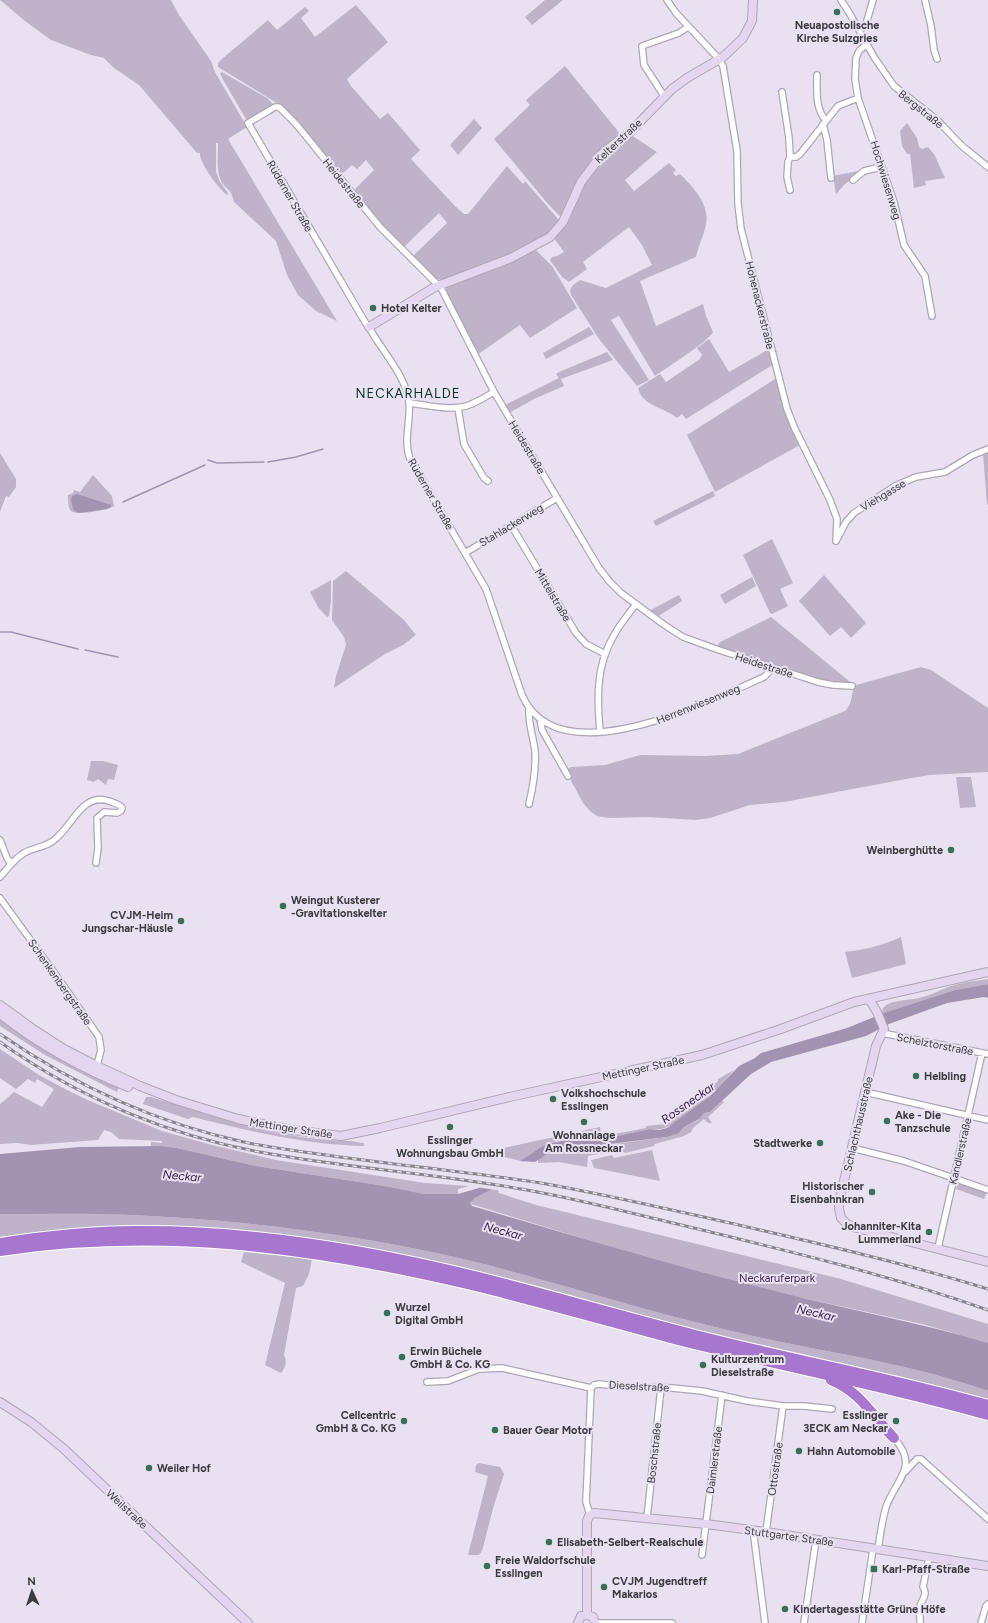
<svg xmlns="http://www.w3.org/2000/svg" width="988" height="1623" font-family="Figtree,sans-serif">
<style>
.green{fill:#bfb3ca}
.water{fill:#a293b0}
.pier{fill:#e9e1f1}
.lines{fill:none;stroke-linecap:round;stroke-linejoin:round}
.stream{stroke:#a293b0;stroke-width:1.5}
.street-casing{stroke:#ada6b5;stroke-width:8}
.secondary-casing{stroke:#ada6b5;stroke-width:10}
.highway-casing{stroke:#fff;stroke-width:12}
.street{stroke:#fff;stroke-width:5.5}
.secondary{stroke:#e5d6f0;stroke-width:8}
.highway{stroke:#a776ce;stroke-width:10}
.rail-casing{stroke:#88838e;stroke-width:3}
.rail{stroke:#e9e1f1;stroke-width:1.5;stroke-dasharray:4.5;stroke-linecap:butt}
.poi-dot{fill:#377057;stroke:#e9e1f1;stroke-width:1.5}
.labels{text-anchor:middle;stroke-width:4;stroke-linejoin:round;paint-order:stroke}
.poi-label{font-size:11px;font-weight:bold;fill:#3d3a40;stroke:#e9e1f1;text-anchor:start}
.street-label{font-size:11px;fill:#3d3a40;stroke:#e9e1f1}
.park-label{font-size:11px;fill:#432b55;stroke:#e9e1f1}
.water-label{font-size:12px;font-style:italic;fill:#372049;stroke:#e9e1f1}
.quarter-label{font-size:13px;letter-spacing:1px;fill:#013322;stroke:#e9e1f1}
</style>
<rect width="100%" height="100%" fill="#e9e1f1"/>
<!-- green -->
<path class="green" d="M0 0H171L179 15 211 61 215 72 247 127 228 139 337 321 316 311 298 295 287 275 276 241 234 202C231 188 227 191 221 181 216 170 218 155 218 143H216V172L220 182 228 193 227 195C219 189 199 163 200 153H197L139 85 114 68 104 58 91 55 51 40 25 21Z
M545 0H563L532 25 525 17Z
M356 5 388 42 347 79 351 86 380 119 388 113 420 150 411 159 455 206 464 214H468L507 166 523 184 525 181 558 219 559 221 551 232 508 256 442 280 437 279 412 257 447 223 439 213 403 248 387 232 353 191 374 170 366 160 357 169 352 165 340 176 280 105 218 67V63L223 58 268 20 277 30 305 7 309 11 301 18 315 37Z
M565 66 621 135C603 149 585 165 575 185 570 196 568 207 561 217L548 204 494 139 530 105 526 100Z
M222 72 267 98 272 103 273 106 249 119H246L222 78 220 73Z
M474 119 482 128 458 155 450 145Z
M907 123 917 138 919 147 922 149 928 147 934 154 945 178 925 181 926 185 914 188 910 154H907L902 146 900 131Z
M631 135 657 152 625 180 634 191 669 163 676 170 673 173 676 176 680 174C693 187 710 204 706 224 704 236 698 246 696 257L640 281 656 326 703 304 706 316 713 332C708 342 666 368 655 376L619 316 611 320 649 380 637 386 599 339 571 295 570 290 573 285 580 280 606 288 652 265 642 245 629 227 583 262 587 269 569 282 562 277 550 260 552 257 557 256 564 252 553 237 578 192 603 156Z
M863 170 844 185 836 194 833 176Z
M535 249 552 266 577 308 530 338 520 325 477 355 449 299 446 290 447 287 458 282 459 283 462 282 461 279Z
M589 327 594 334 546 359 543 353Z
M709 339 729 372 769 349 774 364 686 419 682 414 677 418C664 407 642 406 638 388L660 374 666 382 700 359 702 355 697 348Z
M607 352 613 360 561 379 564 386 534 399 509 413 505 405 559 378 556 374 559 372Z
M778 377 800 445 715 492 687 435Z
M988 450V504L987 505 983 454Z
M0 453 16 479V487L9 497 6 496 0 512Z
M93 475 112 496 114 506C109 510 76 516 71 511 68 508 68 500 68 495L73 493 74 490 80 492Z
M713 491 715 496 656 526 653 521Z
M772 539 793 583 780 589 788 606 772 614 770 613 743 555Z
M346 571 404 620 416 635 403 645 385 654 334 688 336 676 346 645 344 637 332 620 333 581Z
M824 575 866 623 851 638 841 627 830 636 799 601Z
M752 577 756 586 725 604 720 595Z
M331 580V600L329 616 327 617 318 607 310 592Z
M679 595 682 601 657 617 649 611Z
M771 617 849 681V684L825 682 718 646 720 642Z
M921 667 931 670 988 708V772L929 775 906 779 784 802 750 805 710 818 696 820 647 817 609 818 597 816 591 812 583 803 567 773V769L571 767 605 765 640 755 705 756 738 754 845 711C854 703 850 692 856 685Z
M91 761H103L118 765 114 780 108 779 106 785 98 779 94 782 87 780Z
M956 777H971L976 807 960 808Z
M901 937 906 964 852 978 845 952C864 950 884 945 901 937Z
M988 979V984L955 990 882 1014 883 1008C891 999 908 1001 918 998 930 996 940 990 951 986 963 982 976 981 988 979Z
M0 1017 119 1087 117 1092 45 1055 0 1026Z
M0 1049 39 1075 67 1090 90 1101 162 1131 212 1145 276 1160 425 1183 469 1186 458 1189V1194H419L385 1186 256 1166 177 1148 151 1146V1142L162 1143V1141L119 1139 111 1132 104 1130 98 1140 31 1145 17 1143 0 1144V1104L14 1092 42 1107 54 1089 37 1079 35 1083 28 1079 16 1089 0 1078Z
M734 1070C720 1087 672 1137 650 1129L617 1136H602L586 1141C561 1134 541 1147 521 1161L504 1157 503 1148 600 1127 601 1132 607 1131 608 1134H615L646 1128V1126L665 1124 692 1105 718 1081V1079Z
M146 1097H151C215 1117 281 1140 349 1141 354 1141 359 1143 364 1143V1146C306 1145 249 1131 193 1117L188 1119 143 1104Z
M722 1101 724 1102 708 1117 712 1123H708L704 1119 693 1128 691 1132 684 1136 655 1144 654 1146 625 1153 624 1152 616 1154 615 1151 588 1156 587 1167 559 1162 538 1163V1159L556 1150 615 1144 667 1137 680 1132 684 1127 698 1120 704 1113 710 1112Z
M652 1150 660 1181 594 1168 591 1160 612 1155 614 1158Z
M958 1181 987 1191 984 1199 956 1189Z
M493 1189 498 1190 499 1193 536 1205 841 1279 988 1324V1343L922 1324 780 1293 733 1281 630 1253 471 1204 470 1203 475 1198Z
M0 1214C44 1214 88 1213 132 1215 242 1220 355 1234 463 1259 517 1272 570 1288 624 1303 658 1313 692 1321 727 1330 813 1351 904 1361 988 1391V1400L898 1376 721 1336 643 1316 281 1235 205 1228 141 1226 56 1230 0 1237Z
M244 1252 312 1259 309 1274 303 1286 296 1288 284 1355C287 1361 286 1367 281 1373L265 1365 285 1283 241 1262Z
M479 1463 500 1467 504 1474 494 1505 482 1551 479 1555H468L488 1476 475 1472 476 1465Z"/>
<!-- water -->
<path class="water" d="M77 494 111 505V507L107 509 78 513 73 509 71 500 72 496Z
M988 984V998L984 997 947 1003 889 1024 866 1036 771 1062 751 1074 710 1112 704 1113 699 1119 684 1127 679 1133 667 1137 552 1151 493 1189 475 1198 470 1203 472 1206C574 1236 676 1267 779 1292 848 1310 919 1322 988 1343V1391C904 1361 813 1351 727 1330 692 1321 658 1313 624 1303 570 1288 517 1272 463 1259 355 1234 242 1220 132 1215 88 1213 44 1214 0 1214V1154L80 1147 159 1146 177 1148 256 1166 385 1186 423 1194H458L479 1188 543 1146 552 1143 571 1139H580L586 1141 602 1136H617L650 1129C656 1131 661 1130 667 1128L709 1097 739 1066 755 1058 761 1053 847 1028 884 1013 955 990Z"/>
<!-- pier -->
<path class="pier" d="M518 1161 537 1162 496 1190 475 1187Z"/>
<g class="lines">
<!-- stream -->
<path class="stream" d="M208 460 217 463 264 462
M268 462 296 457 323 449
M123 502 205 465
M0 632H11L78 649
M85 650 118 657"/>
<defs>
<path id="street" d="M667 0 676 13 719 59 723 66 737 151 738 204 741 229 787 409 795 429 830 500 837 519 836 541
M841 0 850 14 874 57 894 86 937 120 962 146 988 167
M925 0 931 26 934 50 937 59
M859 30 866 24 873 0
M866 45 859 51 856 58 855 79 858 98 894 202 904 245 925 276 932 316
M817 75C817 89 815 110 826 120
M782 92 789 138 790 157 788 162 787 177 790 190
M664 96 644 65 642 46 679 33 688 27
M823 124 827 140 831 178
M790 157H796L800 154 838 106 858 98
M853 180 864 171 881 167
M409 403C428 405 448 411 466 406 476 403 485 397 494 392
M458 408 464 444 484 478 488 481
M511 525 576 633 586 644 605 654
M836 541 846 522 854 513 895 486 916 477 945 472 973 455 988 449
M465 553 557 498
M773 668 764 677C709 701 558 778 522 695L486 589 410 459C403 440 411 421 409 402 406 376 382 351 370 329L365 322 248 123 275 107H279L296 124 380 227 441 288 494 392 599 568 610 582 621 593 663 624 683 637 719 650 818 682 833 685 852 686
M540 719 542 730 568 776
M600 731C597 699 596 666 613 637 619 625 628 615 636 604
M529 804C533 787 536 768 535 751 533 736 528 723 529 708
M0 840 7 858 11 864
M0 877C7 869 15 858 24 853 33 848 45 847 53 841 72 828 81 792 109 801 114 803 120 804 122 808L121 811 117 813 104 812 97 818 98 848 96 863
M0 898 56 975 99 1037 101 1050 96 1069
M882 1033 988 1054
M865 1092 988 1120
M852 1148 904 1161 988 1190
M938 1248 982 1053
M427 1382 448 1381 479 1369 502 1368 591 1388
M591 1388 594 1385 599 1384 624 1387 672 1388 702 1391 747 1401 783 1406H804L832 1409
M905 1472 917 1459H921L988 1519
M590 1515 586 1502 591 1388
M647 1518 661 1388
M755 1531 754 1537 765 1623
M766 1532 783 1406
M878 1550C880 1535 882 1521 886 1507 896 1479 920 1467 894 1438
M702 1555 722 1395
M595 1623H672
M804 1623 816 1540
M862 1623 873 1549
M920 1623C921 1617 918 1612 920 1606 922 1600 928 1594 923 1587L929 1558
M981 1623 986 1606 988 1604"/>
<path id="secondary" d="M369 327 435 287 511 258 550 237 563 222 581 182 603 153 630 132 672 89 687 78 723 57 743 38 752 21 753 0
M869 999 877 1012 884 1029 876 1046 839 1202V1209L841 1218 846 1223 853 1227 988 1262
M0 1005 33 1029 64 1049 97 1066 140 1086 176 1100 238 1119 292 1130 341 1136 380 1128 514 1096 702 1055 778 1030 854 1002 988 972
M0 1014C38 1044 83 1069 128 1087
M0 1402 31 1422 64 1449 248 1623
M587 1615V1521L589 1516 594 1513 706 1524 766 1532 988 1566
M578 1623 581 1616 587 1615 593 1617 595 1623"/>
<path id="highway" d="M0 1243C45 1236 91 1231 136 1231 259 1230 383 1252 502 1283 564 1299 625 1317 688 1333 787 1359 889 1377 988 1405
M0 1251C160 1227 310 1247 467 1284 538 1301 607 1321 678 1340 781 1366 886 1386 988 1415
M831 1380C861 1392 872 1416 894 1438"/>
</defs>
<!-- street casing -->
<use href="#street" class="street-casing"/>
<!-- secondary casing -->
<use href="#secondary" class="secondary-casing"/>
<!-- highway casing -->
<use href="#highway" class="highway-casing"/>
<!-- street -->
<use href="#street" class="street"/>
<!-- secondary -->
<use href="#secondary" class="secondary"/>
<!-- highway -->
<use href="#highway" class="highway"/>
<defs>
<path id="rail" d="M0 1034C74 1085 156 1123 244 1142 271 1148 298 1151 326 1155 397 1165 469 1172 541 1183 609 1195 676 1211 743 1226 825 1245 907 1264 988 1289
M0 1042C80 1099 174 1138 271 1154 356 1169 442 1174 527 1190 583 1200 638 1215 694 1228 793 1252 892 1276 988 1310"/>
</defs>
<!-- rail casing -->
<use href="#rail" class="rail-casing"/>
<!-- rail -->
<use href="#rail" class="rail"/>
</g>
<!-- markers -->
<g class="poi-dot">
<circle cx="837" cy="12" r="4"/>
<circle cx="373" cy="308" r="4"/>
<circle cx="951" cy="850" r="4"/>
<circle cx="283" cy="906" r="4"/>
<circle cx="181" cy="921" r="4"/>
<circle cx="916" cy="1076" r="4"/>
<circle cx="553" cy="1099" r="4"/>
<circle cx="887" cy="1121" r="4"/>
<circle cx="584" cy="1122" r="4"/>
<circle cx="450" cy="1127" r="4"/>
<circle cx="820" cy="1143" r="4"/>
<circle cx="872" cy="1192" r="4"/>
<circle cx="929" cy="1232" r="4"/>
<circle cx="387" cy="1313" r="4"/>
<circle cx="402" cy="1357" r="4"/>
<circle cx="703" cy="1365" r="4"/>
<circle cx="404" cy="1421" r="4"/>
<circle cx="896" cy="1421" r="4"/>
<circle cx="495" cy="1430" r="4"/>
<circle cx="799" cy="1451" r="4"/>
<circle cx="149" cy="1468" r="4"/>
<circle cx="549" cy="1542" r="4"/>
<circle cx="487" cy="1566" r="4"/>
<rect x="870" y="1565" width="8" height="8" rx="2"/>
<circle cx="604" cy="1587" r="4"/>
<circle cx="785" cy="1609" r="4"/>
</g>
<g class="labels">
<!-- poi labels -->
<g class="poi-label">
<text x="837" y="29" text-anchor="middle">Neuapostolische<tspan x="837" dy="13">Kirche Sulzgries</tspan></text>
<text x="381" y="312">Hotel Kelter</text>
<text x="943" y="854" text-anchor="end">Weinberghütte</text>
<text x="291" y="904">Weingut Kusterer<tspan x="291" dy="13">-Gravitationskelter</tspan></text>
<text x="173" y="919" text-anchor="end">CVJM-Heim<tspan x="173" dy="13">Jungschar-Häusle</tspan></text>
<text x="924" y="1080">Helbling</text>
<text x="561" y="1097">Volkshochschule<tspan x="561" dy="13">Esslingen</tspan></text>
<text x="895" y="1119">Ake - Die<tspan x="895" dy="13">Tanzschule</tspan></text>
<text x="584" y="1139" text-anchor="middle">Wohnanlage<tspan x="584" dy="13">Am Rossneckar</tspan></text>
<text x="450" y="1144" text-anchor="middle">Esslinger<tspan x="450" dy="13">Wohnungsbau GmbH</tspan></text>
<text x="812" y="1147" text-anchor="end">Stadtwerke</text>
<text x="864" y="1190" text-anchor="end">Historischer<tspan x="864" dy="13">Eisenbahnkran</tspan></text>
<text x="921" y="1230" text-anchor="end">Johanniter-Kita<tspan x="921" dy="13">Lummerland</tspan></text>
<text x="395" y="1311">Wurzel<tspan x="395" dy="13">Digital GmbH</tspan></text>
<text x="410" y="1355">Erwin Büchele<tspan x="410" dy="13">GmbH &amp; Co. KG</tspan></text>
<text x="711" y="1363">Kulturzentrum<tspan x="711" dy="13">Dieselstraße</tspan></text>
<text x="396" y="1419" text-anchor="end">Cellcentric<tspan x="396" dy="13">GmbH &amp; Co. KG</tspan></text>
<text x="888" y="1419" text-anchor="end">Esslinger<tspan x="888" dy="13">3ECK am Neckar</tspan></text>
<text x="503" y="1434">Bauer Gear Motor</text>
<text x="807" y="1455">Hahn Automobile</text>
<text x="157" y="1472">Weiler Hof</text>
<text x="557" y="1546">Elisabeth-Selbert-Realschule</text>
<text x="495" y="1564">Freie Waldorfschule<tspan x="495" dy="13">Esslingen</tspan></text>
<text x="882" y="1573">Karl-Pfaff-Straße</text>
<text x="612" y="1585">CVJM Jugendtreff<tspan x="612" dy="13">Makarios</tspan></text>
<text x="793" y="1613">Kindertagesstätte Grüne Höfe</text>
</g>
<!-- street labels -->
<g class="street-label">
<text transform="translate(921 109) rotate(39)" y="4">Bergstraße</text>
<text transform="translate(618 141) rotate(-43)" y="4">Kelterstraße</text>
<text transform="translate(886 180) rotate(73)" y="4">Hochwiesenweg</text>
<text transform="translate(344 183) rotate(51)" y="4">Heidestraße</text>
<text transform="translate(290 196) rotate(60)" y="4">Rüderner Straße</text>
<text transform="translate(760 305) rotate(76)" y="4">Hohenackerstraße</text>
<text transform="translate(527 447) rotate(59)" y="4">Heidestraße</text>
<text transform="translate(431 494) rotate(60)" y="4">Rüderner Straße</text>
<text transform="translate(883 495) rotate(-31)" y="4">Viehgasse</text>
<text transform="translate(511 525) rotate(-31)" y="4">Stahlackerweg</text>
<text transform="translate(553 595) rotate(59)" y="4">Mittelstraße</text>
<text transform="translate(764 665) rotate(18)" y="4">Heidestraße</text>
<text transform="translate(698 704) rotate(-22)" y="4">Herrenwiesenweg</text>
<text transform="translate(60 982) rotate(55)" y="4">Schenkenbergstraße</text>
<text transform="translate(935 1044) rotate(11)" y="4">Schelztorstraße</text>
<text transform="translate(643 1068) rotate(-12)" y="4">Mettinger Straße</text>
<text transform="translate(858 1124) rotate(-77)" y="4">Schlachthausstraße</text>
<text transform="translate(291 1128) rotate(9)" y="4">Mettinger Straße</text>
<text transform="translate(960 1151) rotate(-77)" y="4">Kandlerstraße</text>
<text transform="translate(639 1386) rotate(3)" y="4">Dieselstraße</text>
<text transform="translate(654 1453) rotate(-84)" y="4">Boschstraße</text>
<text transform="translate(714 1460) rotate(-83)" y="4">Daimlerstraße</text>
<text transform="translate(775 1469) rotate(-82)" y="4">Ottostraße</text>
<text transform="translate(127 1509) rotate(43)" y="4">Weilstraße</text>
<text transform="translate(789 1536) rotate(8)" y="4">Stuttgarter Straße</text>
</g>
<!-- park labels -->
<g class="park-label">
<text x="777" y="1282">Neckaruferpark</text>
</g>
<!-- water labels -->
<g class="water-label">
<text transform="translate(688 1103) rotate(-35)" y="4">Rossneckar</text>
<text transform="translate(182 1176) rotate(5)" y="4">Neckar</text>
<text transform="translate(503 1231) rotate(15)" y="4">Neckar</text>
<text transform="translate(816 1313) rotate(13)" y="4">Neckar</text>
</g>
<!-- quarter labels -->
<g class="quarter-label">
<text x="408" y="398">NECKARHALDE</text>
</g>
</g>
<!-- north arrow -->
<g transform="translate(32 1591) rotate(357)" stroke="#e9e1f1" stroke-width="3" paint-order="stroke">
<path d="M0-3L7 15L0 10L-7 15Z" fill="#3d3a40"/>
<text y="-6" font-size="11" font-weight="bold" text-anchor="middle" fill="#3d3a40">N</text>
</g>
</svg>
